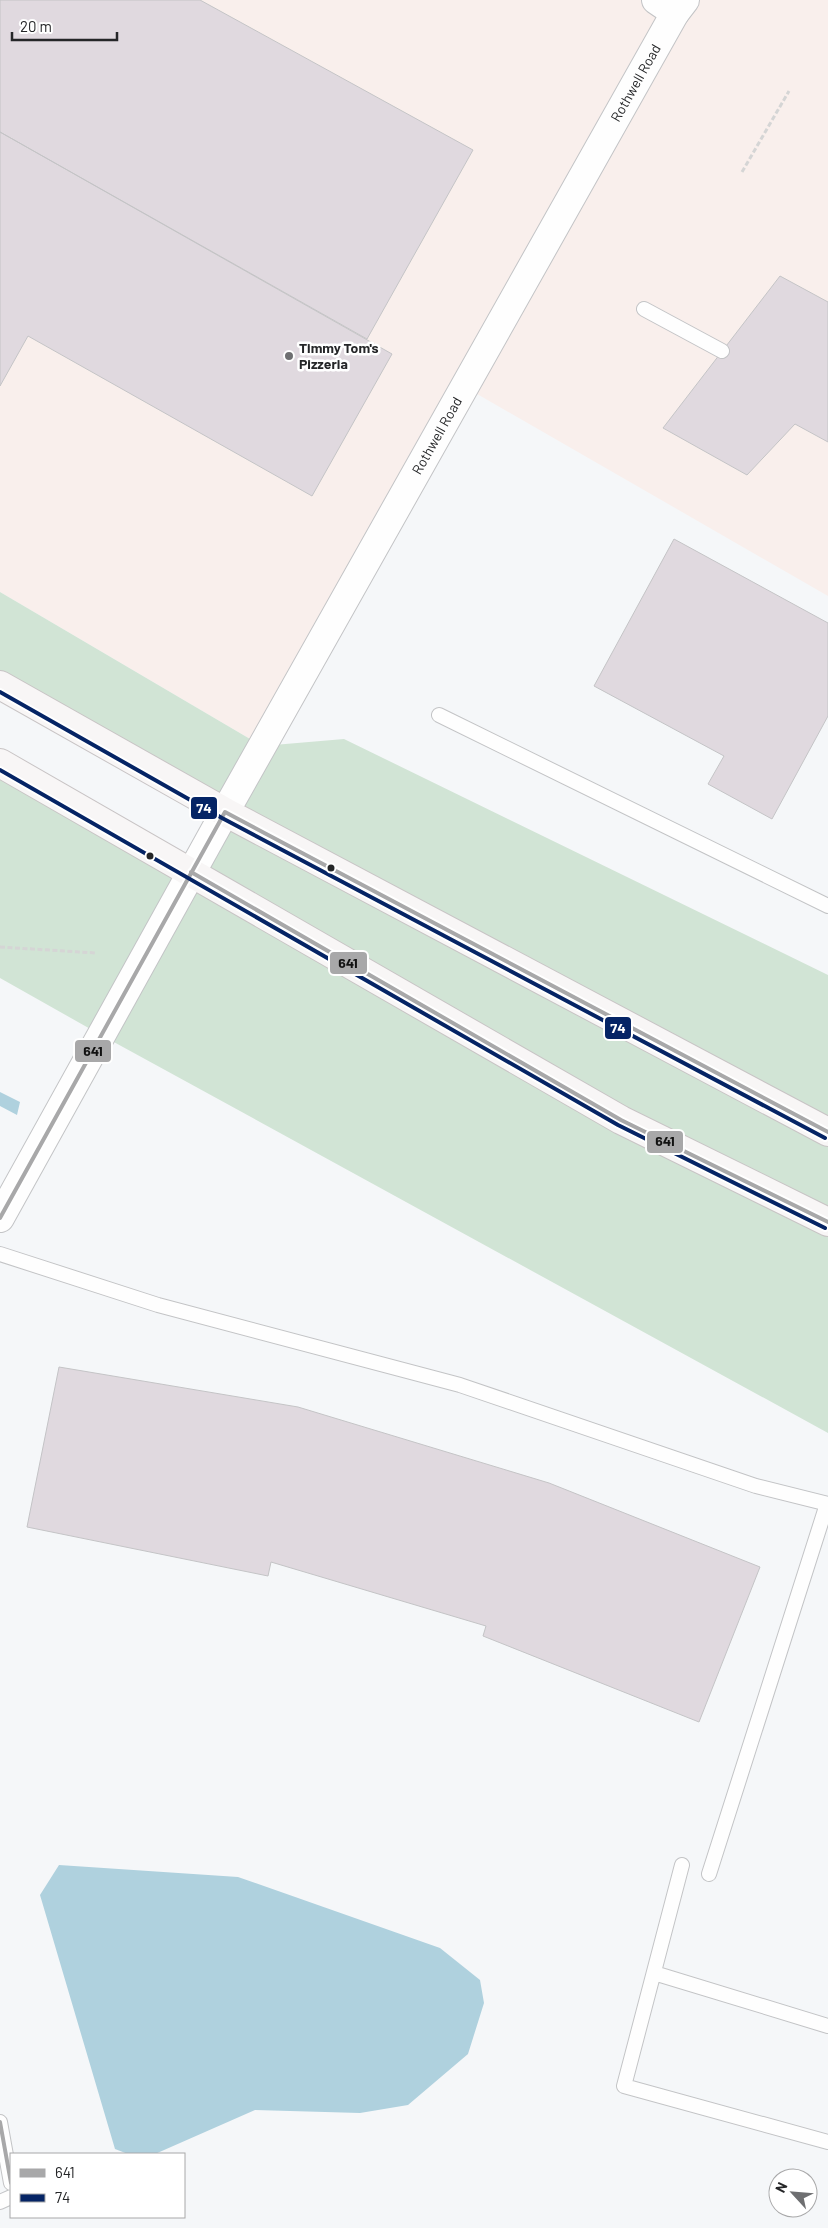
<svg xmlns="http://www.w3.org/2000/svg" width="828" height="2228" font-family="Barlow,sans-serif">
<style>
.industrial{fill:#f9efec}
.green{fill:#d1e4d5}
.water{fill:#afd1de}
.building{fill:#e0d9df;stroke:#c4c4c6}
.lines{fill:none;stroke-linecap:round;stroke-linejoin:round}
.lane-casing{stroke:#c3c4c6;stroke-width:16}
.street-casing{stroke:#c3c4c6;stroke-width:30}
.primary-casing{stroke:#c8c4c5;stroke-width:30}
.path{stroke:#d5d5d5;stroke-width:3;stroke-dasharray:5 2.5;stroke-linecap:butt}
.lane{stroke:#fefefe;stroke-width:14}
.street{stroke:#fefefe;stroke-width:28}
.primary{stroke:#f8f6f6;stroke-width:28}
.bus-1-casing{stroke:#fff;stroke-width:8}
.bus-2-casing{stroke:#fff;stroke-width:8}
.bus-1{stroke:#a8a8a9;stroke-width:4}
.bus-2{stroke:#052465;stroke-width:4}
.poi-dot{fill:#6e6f71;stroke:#fff;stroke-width:2}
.bus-dot{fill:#252628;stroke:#fff;stroke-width:2}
.labels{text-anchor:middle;stroke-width:5;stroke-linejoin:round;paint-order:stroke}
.street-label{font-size:14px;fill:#252628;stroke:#fff}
.poi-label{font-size:14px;font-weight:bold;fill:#252628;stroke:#fff;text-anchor:start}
.line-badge{stroke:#fff;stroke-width:2}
.badge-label{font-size:14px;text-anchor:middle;font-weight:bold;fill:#fff}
.pale-badge-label{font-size:14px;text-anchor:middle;font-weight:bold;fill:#111}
</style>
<rect width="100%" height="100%" fill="#f5f7f9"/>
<!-- industrial -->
<path class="industrial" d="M0 0H828V596L465 387 262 746 0 592Z"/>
<!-- green -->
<path class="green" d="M0 592 262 746 344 739 828 975V1433L101 1035 0 978V763L191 872 224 812 0 684Z"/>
<!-- water -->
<path class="water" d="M0 1092 20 1102 17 1115 0 1106Z
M59 1865 238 1877 440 1948 480 1980 484 2003 468 2054 408 2105 360 2113 255 2110 155 2154H128L115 2149 40 1895Z"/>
<!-- building -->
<path class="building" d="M0 0H200L473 150 367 339 0 132Z
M0 132 392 354 312 496 28 336 0 386Z
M780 276 828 302V442L795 424 747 475 663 428Z
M674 539 828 623V716L772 819 708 784 724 756 594 686Z
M59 1367 298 1407 549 1483 760 1567 699 1722 483 1636 486 1626 271 1562 268 1576 27 1527Z"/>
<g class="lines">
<defs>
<path id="lane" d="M644 309 722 351
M439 715 828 906
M0 1254 158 1305 460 1385 756 1486 828 1504
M682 1865 624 2086 828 2142
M709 1874 827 1504
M654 1973 828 2026
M0 2122 11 2183
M0 2202 11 2197"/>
<g id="street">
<path d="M656 0 675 13"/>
<path id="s1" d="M0 1218 225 812 675 13 685 0"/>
</g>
<path id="primary" d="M0 685 225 812 828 1132
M0 763 621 1120 828 1222"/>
</defs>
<!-- lane casing -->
<use href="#lane" class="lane-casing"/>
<!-- street casing -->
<use href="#street" class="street-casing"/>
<!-- primary casing -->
<use href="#primary" class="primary-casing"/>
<!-- path -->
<path class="path" d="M742 172 789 91
M0 947 96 953"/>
<!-- lane -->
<use href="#lane" class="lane"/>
<!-- street -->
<use href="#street" class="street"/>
<!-- primary -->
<use href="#primary" class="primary"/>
<defs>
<path id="bus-1" d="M191 872 621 1120 828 1222
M0 1218 225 812 828 1132
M0 2122 11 2183"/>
<path id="bus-2" d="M0 692 222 818 825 1138
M0 770 618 1125 825 1228"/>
</defs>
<!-- bus-1 casing -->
<use href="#bus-1" class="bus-1-casing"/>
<!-- bus-2 casing -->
<use href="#bus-2" class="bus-2-casing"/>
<!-- bus-1 -->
<use href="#bus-1" class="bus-1"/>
<!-- bus-2 -->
<use href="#bus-2" class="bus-2"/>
</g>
<!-- markers -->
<circle class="poi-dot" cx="289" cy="356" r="5"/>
<g class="bus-dot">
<circle cx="150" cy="856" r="4.5"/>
<circle cx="331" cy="868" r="4.5"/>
</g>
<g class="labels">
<!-- street labels -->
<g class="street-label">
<text dy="5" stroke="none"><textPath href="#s1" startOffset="1301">Rothwell Road</textPath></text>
<text dy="5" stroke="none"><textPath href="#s1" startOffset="896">Rothwell Road</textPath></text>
</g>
<!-- poi labels -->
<g class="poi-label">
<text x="299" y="353">Timmy Tom's<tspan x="299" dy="16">Pizzeria</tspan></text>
</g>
</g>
<g class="line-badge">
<rect x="190" y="796" width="28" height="24" rx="5" fill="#052465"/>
<rect x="329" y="951" width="39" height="24" rx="5" fill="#a8a8a9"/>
<rect x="604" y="1016" width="28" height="24" rx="5" fill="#052465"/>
<rect x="74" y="1039" width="38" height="24" rx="5" fill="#a8a8a9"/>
<rect x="646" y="1130" width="38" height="24" rx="5" fill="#a8a8a9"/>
</g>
<g class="badge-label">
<text x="204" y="813">74</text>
<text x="618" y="1033">74</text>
</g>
<g class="pale-badge-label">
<text x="348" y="968">641</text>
<text x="93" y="1056">641</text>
<text x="665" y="1146">641</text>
</g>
<!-- legend -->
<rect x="10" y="2153" width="175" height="65" fill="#ffffff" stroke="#a8a8a9"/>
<rect x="20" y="2169" width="25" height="8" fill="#a8a8a9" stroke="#a8a8a9"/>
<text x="55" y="2178" font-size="15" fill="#252628">641</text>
<rect x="20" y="2194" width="25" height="8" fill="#052465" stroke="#a8a8a9"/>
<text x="55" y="2203" font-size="15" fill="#252628">74</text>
<!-- north arrow -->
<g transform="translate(793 2193) rotate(296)"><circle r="24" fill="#ffffff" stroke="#a8a8a9"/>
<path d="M0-4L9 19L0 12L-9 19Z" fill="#6e6f71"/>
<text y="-8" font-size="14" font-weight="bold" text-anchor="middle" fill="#252628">N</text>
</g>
<!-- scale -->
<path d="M12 32v8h105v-8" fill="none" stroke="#252628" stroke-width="2.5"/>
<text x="20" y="32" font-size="15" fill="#252628" stroke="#ffffff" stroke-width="4" paint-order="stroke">20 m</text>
</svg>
